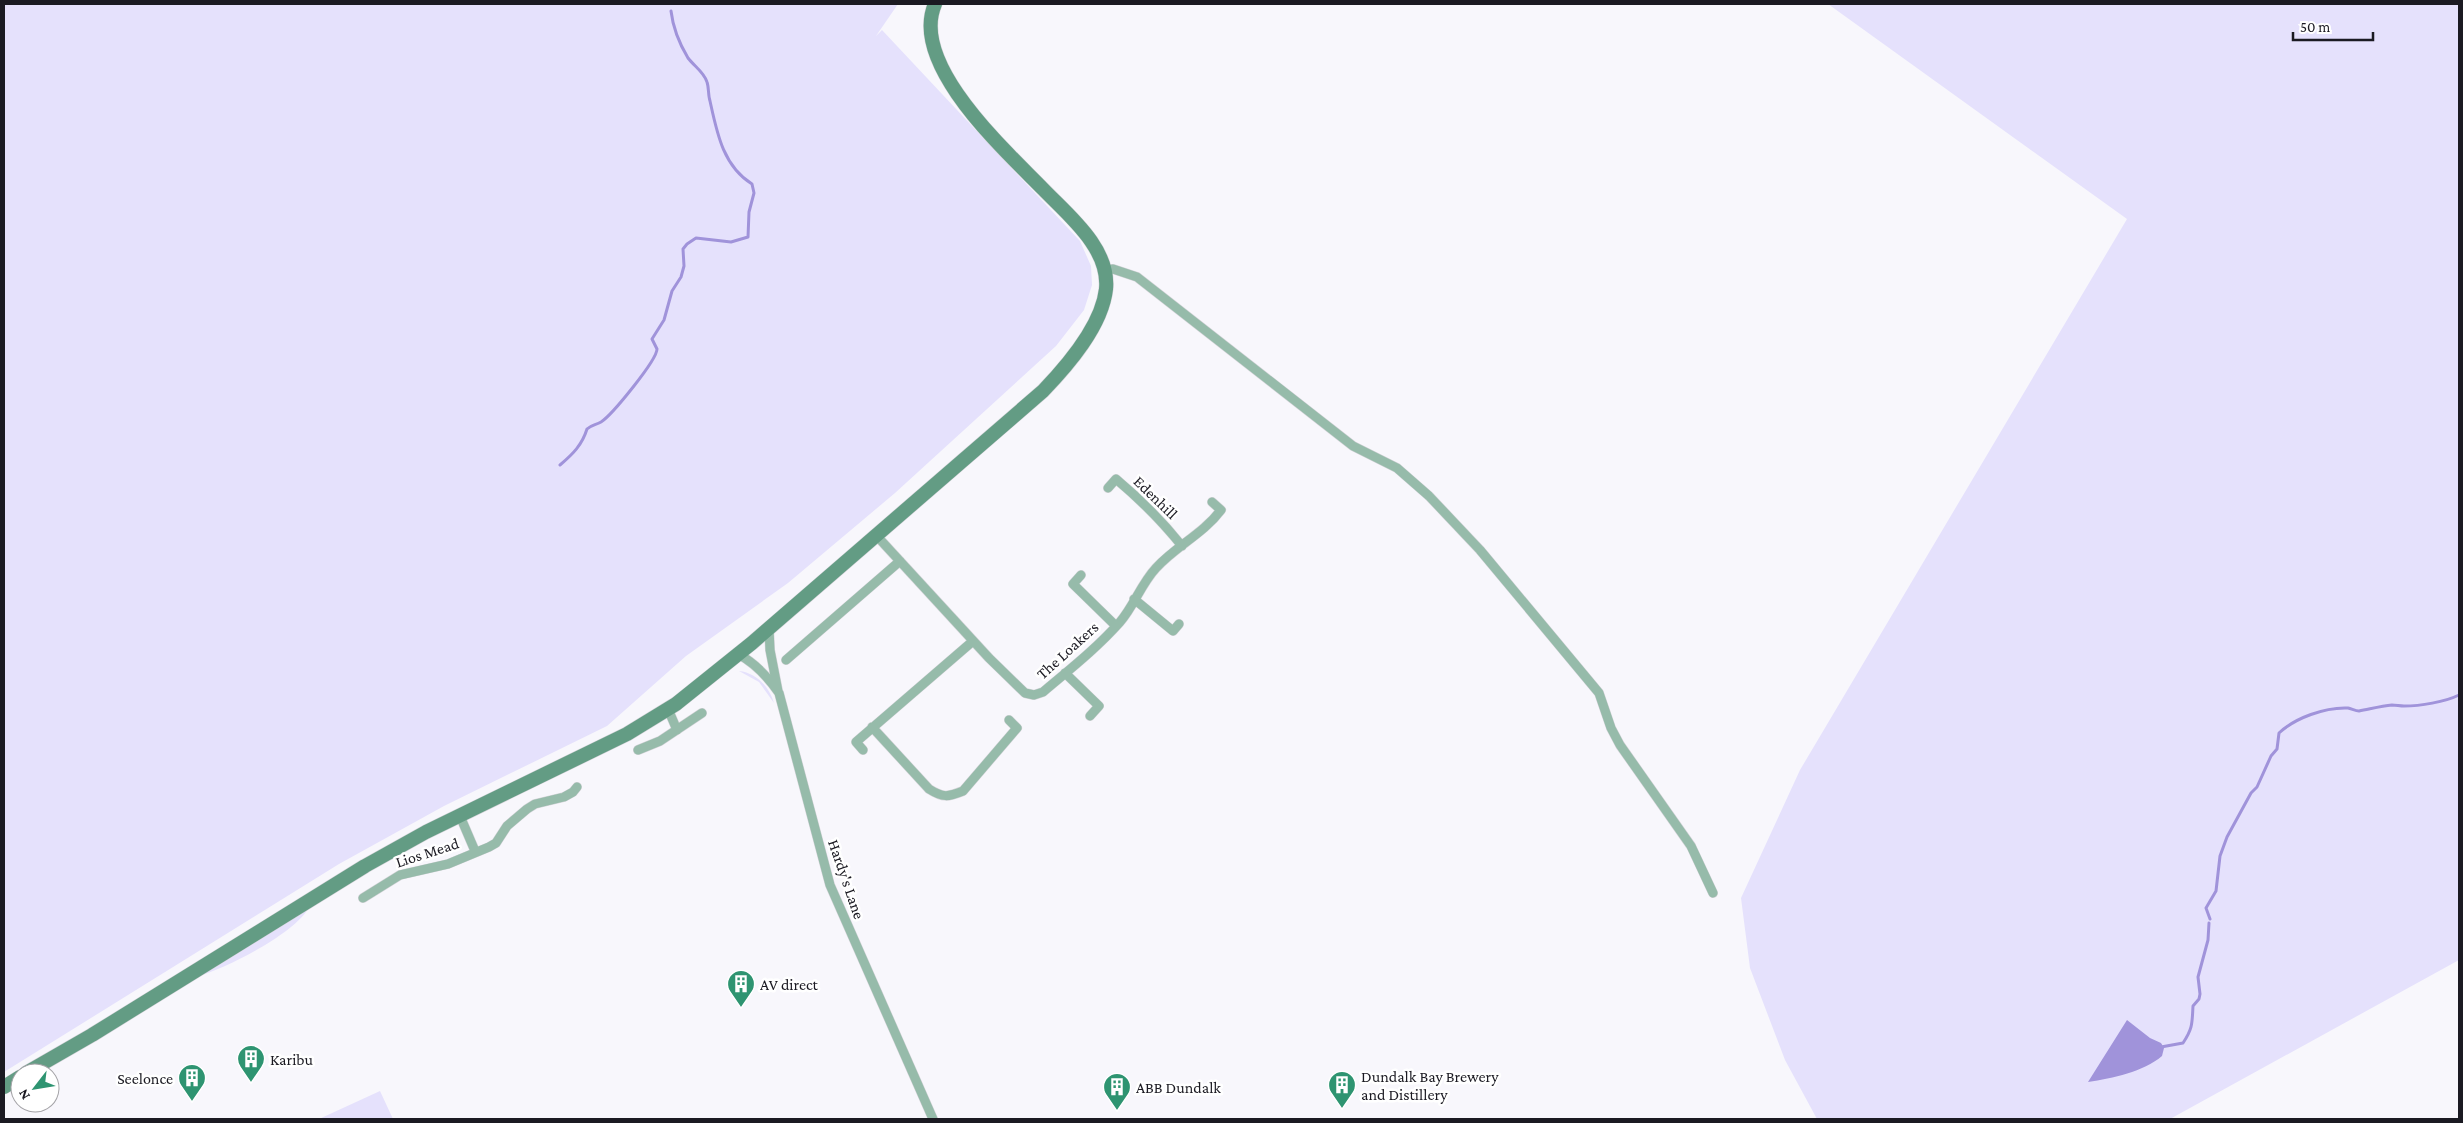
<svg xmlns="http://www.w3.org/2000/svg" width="2463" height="1123" font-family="'Crimson Pro',serif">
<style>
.green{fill:#e5e1fc}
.water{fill:#a093da}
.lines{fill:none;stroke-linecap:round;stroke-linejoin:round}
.stream{stroke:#a093da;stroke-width:3}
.minor-casing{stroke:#d5d4d9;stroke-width:10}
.secondary-casing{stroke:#d5d4d9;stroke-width:15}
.minor{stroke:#96bbaa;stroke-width:9}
.secondary{stroke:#639c84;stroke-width:14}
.labels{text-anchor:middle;stroke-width:5;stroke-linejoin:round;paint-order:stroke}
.street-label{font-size:16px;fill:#1b1a22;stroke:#fff}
.poi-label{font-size:16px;fill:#1b1a22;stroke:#fff;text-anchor:start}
</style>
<rect width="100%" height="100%" fill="#f8f7fc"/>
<!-- green -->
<path class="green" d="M4 4H898L876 36 882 30 1080 241 1091 266 1092 285 1084 310 1056 346 895 493 788 583 686 656 607 726 444 806 339 864 4 1072Z
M1828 4H2459V960L2170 1119H1817L1785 1060 1750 968 1741 898 1800 770 2127 219Z
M739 671C757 673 769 687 774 703L759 682Z
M309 907C296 933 227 968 199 976Z
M380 1091 393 1119H319Z"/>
<!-- water -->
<path class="water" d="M2127 1020 2150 1038 2161 1043 2164 1048 2162 1056C2143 1072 2113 1078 2088 1082Z"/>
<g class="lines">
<!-- stream -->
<path class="stream" d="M560 465C573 454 582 445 587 429 591 425 596 425 601 422 612 415 657 360 657 349L652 339 664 320 672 291 681 277 684 266 683 249 687 244 696 238 731 242 748 237 749 212 754 193 752 184C723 166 717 133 710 101 708 95 709 88 707 82 704 72 694 66 688 58 679 43 673 28 671 11
M2210 919 2206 908 2216 891 2220 856 2227 837 2251 793 2257 787 2271 756 2277 749 2279 733C2295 718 2325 707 2348 708 2352 709 2356 711 2359 711 2370 709 2381 706 2392 705 2396 705 2400 706 2404 706 2420 706 2445 702 2459 695
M2161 1047 2183 1043C2193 1028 2192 1023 2193 1006L2199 999 2200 994 2198 977 2208 940 2209 923"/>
<defs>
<path id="minor" d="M1104 270 1113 269 1137 277 1353 446 1397 468 1429 496 1480 550 1599 693 1611 728 1620 745 1691 846 1713 893
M1108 488 1116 479C1141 500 1162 521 1182 546
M875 534 989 658 1025 693 1034 695 1043 692C1069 670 1097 648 1120 622 1134 606 1141 584 1156 568 1176 546 1203 534 1221 510L1212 502
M1081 575 1073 584 1116 626
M1134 599 1173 631 1179 624
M769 628 770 650 778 691
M738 654C755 663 768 677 779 693L830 885 933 1119
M786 660 900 561
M1065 673 1099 706 1090 716
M668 709 677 730
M872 727 929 789C943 798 948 797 963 791L1017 728 1009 720
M638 750 660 741 702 713
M863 750 856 742 973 641
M460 816 475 851
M363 898 400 875 448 864 489 847 496 843 507 826 527 809 535 804 564 797 573 792 577 787"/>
<path id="secondary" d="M26 1073 92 1035 365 866 426 832 627 734 676 704 752 643 1043 391C1068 365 1102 326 1106 289 1110 248 1068 215 1043 189 1005 150 909 64 935 4
M4 1087 20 1077"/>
</defs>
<!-- minor casing -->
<use href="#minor" class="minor-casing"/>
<!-- secondary casing -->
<use href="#secondary" class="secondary-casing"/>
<!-- minor -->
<use href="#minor" class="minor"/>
<!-- secondary -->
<use href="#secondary" class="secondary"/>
</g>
<!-- icons -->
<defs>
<symbol id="building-pin" viewBox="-11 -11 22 30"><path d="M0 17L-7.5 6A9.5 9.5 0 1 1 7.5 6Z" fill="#2e9471" stroke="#fff"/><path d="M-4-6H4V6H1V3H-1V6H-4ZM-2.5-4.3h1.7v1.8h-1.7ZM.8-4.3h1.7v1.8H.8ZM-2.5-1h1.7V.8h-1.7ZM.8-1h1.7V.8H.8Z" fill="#fff"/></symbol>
</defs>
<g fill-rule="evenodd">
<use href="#building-pin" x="725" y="968" width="32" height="43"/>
<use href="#building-pin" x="235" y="1043" width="32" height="43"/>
<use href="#building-pin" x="176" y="1062" width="32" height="43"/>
<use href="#building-pin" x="1326" y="1069" width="32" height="43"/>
<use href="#building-pin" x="1101" y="1071" width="32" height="43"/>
</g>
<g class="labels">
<!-- street labels -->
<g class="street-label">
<text transform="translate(1156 497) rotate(44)" y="6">Edenhill</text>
<text transform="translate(1067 650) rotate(-42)" y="6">The Loakers</text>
<text transform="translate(427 852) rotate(-18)" y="6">Lios Mead</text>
<text transform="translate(847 879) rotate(71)" y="6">Hardy's Lane</text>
</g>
<!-- poi labels -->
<g class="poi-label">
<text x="760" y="990">AV direct</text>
<text x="270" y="1065">Karibu</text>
<text x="1361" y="1082">Dundalk Bay Brewery<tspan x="1361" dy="18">and Distillery</tspan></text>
<text x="173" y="1084" text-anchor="end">Seelonce</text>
<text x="1136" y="1093">ABB Dundalk</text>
</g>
</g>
<!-- border -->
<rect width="2463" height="1123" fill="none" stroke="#1b1a22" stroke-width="10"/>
<!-- north arrow -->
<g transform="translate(35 1088) rotate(239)"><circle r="24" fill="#ffffff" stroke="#a4a3a7"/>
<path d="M0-4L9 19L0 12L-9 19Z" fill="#2e9471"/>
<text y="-8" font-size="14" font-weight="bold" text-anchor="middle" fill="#1b1a22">N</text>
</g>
<!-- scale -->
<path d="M2293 32v8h80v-8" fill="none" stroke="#1b1a22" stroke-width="2.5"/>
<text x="2300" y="32" font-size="15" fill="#1b1a22" stroke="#ffffff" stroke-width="4" paint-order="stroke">50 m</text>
</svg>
